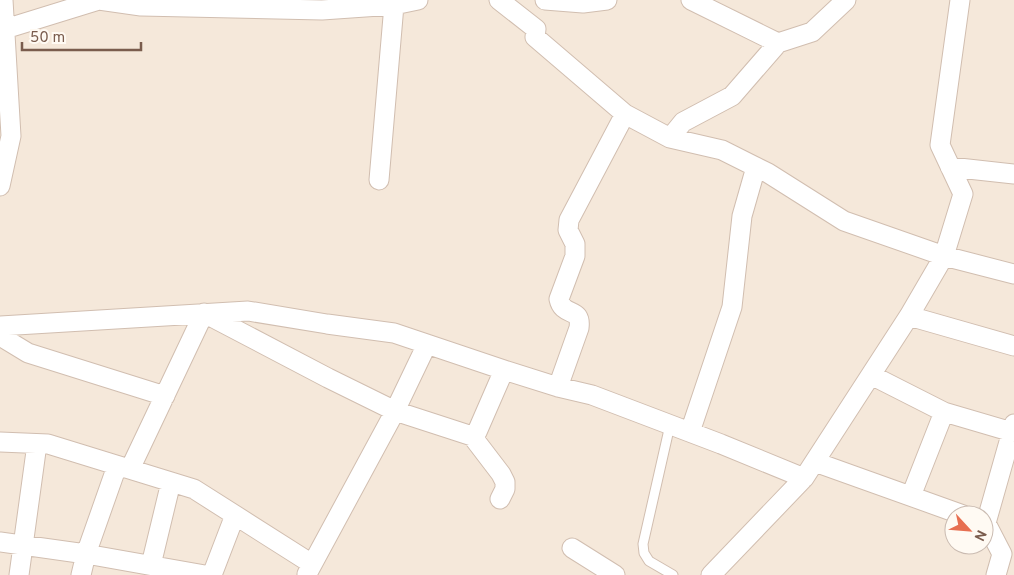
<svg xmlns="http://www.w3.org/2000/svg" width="1014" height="575" font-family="Overpass,sans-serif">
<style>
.residential{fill:#f5e8da;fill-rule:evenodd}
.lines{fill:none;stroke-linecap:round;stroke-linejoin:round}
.lane-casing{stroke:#d1beb0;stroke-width:11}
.street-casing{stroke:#d1beb0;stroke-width:21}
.lane{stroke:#fff;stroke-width:9}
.street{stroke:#fff;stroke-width:19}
</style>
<rect width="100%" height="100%" fill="#fdf6ec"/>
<!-- residential -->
<path class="residential" d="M0 0H1014V575H0ZM954 515H984V545H954Z"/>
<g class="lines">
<defs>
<path id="lane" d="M670 425 643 544 644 553 649 561 673 575"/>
<path id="street" d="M99 0 141 6 322 10 394 5 418 0
M499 0 536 29 535 37 625 114 670 138 722 150 768 173 844 221 944 256 1014 274
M545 0 583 3 607 0
M691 0 778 43
M5 29 99 0
M670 138 683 122 732 96 778 43 812 32 846 0
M950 167 1014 174
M379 180 394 5
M0 186 11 136 3 0
M909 316 1014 346
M0 326 248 311 327 324 394 333 504 370 558 387 592 395 721 444 804 478
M0 336 28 353 165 396
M871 375 944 412 1012 432
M558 387 579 328C582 306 563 318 559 299L575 256V244L568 230 569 220 625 114
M690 432 732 307 742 216 756 167
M472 436 477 432 504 370
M0 442 48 444 194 489 312 564
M815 462 963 515
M130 469 204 313 328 378 395 411 472 436 501 474 505 482V489L500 499
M911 496 944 412
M984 522 986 523 1002 554 996 575
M986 523 1014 424
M0 542 86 554 205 575
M572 548 615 575
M151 565 171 482
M307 574 393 415 427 344
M19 575 37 444
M81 575 86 554 117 466
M212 575 235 515
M711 575 804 478 909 316 944 256 963 194 940 145 960 0"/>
</defs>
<!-- lane casing -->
<use href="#lane" class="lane-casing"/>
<!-- street casing -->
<use href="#street" class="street-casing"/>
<!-- lane -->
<use href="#lane" class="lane"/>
<!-- street -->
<use href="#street" class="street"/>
</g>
<!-- north arrow -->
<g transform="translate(969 530) rotate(116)"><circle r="24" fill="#fffaf3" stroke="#cabbb1"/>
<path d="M0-4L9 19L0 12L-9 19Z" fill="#e76f51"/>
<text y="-8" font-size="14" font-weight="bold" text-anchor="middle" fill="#7a5c4d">N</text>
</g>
<!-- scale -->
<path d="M22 42v8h119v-8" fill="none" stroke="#7a5c4d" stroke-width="2.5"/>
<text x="30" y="42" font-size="15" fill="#7a5c4d" stroke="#fffaf3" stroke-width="4" paint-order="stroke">50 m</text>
</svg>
